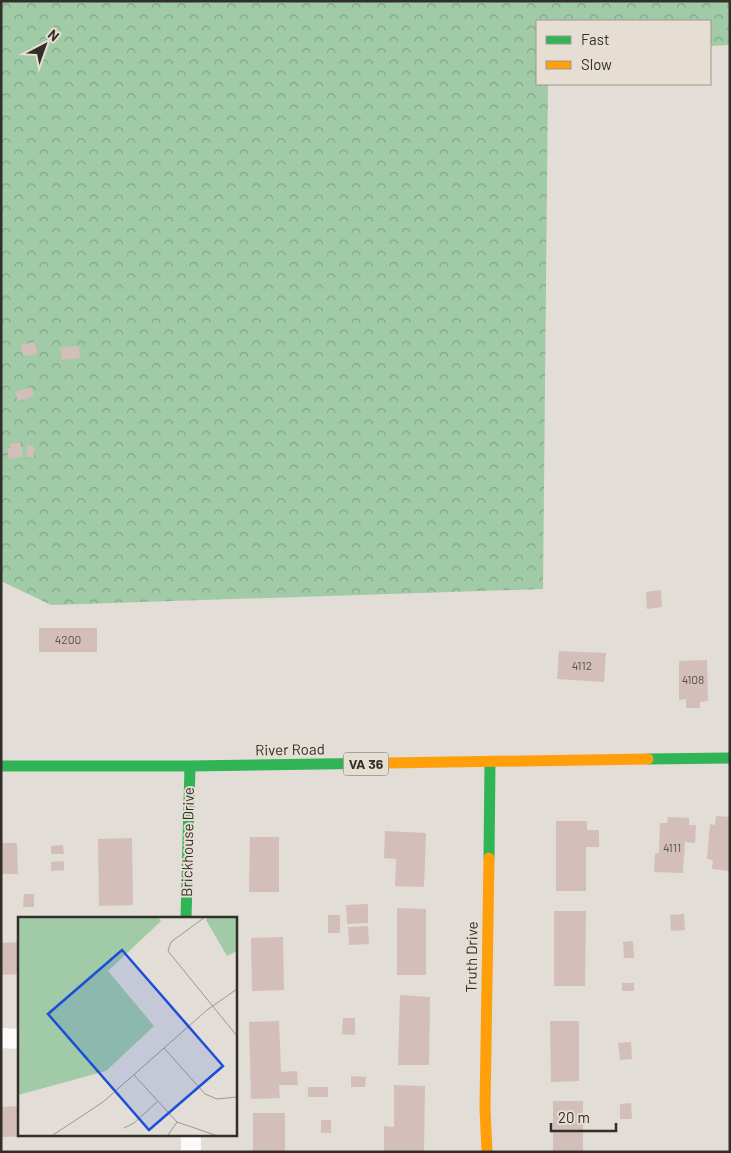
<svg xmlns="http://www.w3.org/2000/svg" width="731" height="1153" font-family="Barlow,sans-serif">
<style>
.forest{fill:url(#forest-crowns)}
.building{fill:#d3beb9}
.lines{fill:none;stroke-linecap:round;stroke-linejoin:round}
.street{stroke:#fbfaf9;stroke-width:20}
.fast{stroke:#30b455;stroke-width:11}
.slow{stroke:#ff9f0a;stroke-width:11}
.labels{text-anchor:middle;stroke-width:4;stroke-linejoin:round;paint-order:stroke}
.number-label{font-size:12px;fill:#5a534e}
.shield{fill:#e6ded2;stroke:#68645c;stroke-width:1}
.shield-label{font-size:14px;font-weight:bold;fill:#322f2a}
.street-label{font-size:15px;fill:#322f2a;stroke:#e6ded2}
.inset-road{fill:none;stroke:#9c9792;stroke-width:1}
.view{fill:#1d4ed8;fill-opacity:0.15;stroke:#1d4ed8;stroke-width:2.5}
.inset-edge{fill:none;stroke:#322f2a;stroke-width:2.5}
</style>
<defs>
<pattern id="forest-crowns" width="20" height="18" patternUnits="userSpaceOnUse" patternTransform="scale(1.25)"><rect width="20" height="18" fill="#a1cba6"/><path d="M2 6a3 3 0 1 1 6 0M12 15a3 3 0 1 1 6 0" fill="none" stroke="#84a587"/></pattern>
</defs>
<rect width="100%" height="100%" fill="#e2ddd7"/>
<!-- forest -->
<path class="forest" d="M1 1H730V45L710 46V21H537V84H548L543 589 51 605 1 581Z"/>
<!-- building -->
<path class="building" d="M35 342 37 354 23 356 21 345Z
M79 346 80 358 62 360 60 348Z
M31 387 34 396 18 401 15 392Z
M20 442 23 456 9 459 7 449 11 448 10 444Z
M27 445 34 446V457H27Z
M661 590 662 607 647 609 646 592Z
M39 628H97V652H39Z
M559 651 606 653 604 682 557 679Z
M707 660 708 701 700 702V708H686V699L679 700V661Z
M716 816 730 817V871L712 869 713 860 707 859 710 824 715 825Z
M668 817 689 818V825H696L695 843 685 842 683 873 654 872 655 853H659L660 823H667Z
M556 821H587V830H599V847H586V891H556Z
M385 831 426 833 424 887 395 886 396 859 384 858Z
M250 837H279V892H249Z
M132 838 133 905 99 906 98 839Z
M1 843H17L18 874H1Z
M63 845 64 854H51V846Z
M64 861V870L51 871V862Z
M24 894H34V907H23Z
M368 904V923L347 924 346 905Z
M397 908 426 909V975H397Z
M554 911H586L585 986H554Z
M684 914 685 930 671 931 670 915Z
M328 915H340V933H328Z
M368 926 369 944 349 945 348 927Z
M283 937 284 990 252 991 251 938Z
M633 941 634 958H624L623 942Z
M19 942V974L1 975V943Z
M622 983H634V991H622Z
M400 995 430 997 429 1065H398Z
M343 1018H355V1035L342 1034Z
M279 1021 281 1072 297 1071 298 1085H279L280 1098 251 1099 249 1022Z
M550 1021H579V1081L551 1082Z
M631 1042 632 1059 620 1060 618 1043Z
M351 1076 366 1077 365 1087H351Z
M394 1085 425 1086 424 1152H384V1126L394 1127Z
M308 1087H328V1097H308Z
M553 1101H583V1152H553Z
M631 1103 632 1119H620V1104Z
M19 1106V1134H32V1136L1 1137V1107Z
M253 1113H285V1152H253Z
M321 1120H331V1133H321Z"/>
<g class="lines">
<!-- street -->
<path class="street" d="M1 1038 19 1039
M191 1134V1152"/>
<!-- fast -->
<path class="fast" d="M648 759 730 758
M1 766H190L387 763
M489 858 490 762
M186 918 190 766"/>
<!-- slow -->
<path class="slow" d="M387 763 648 759
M487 1152 485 1108 489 858"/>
</g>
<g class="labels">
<!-- number labels -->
<g class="number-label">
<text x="68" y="644">4200</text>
<text x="582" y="670">4112</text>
<text x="693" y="684">4108</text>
<text x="672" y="852">4111</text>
</g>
<!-- shield labels -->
<rect class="shield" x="343.5" y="752.5" width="45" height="23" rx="4"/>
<g class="shield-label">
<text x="366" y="769">VA 36</text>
</g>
<!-- street labels -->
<g class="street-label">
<text transform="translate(290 750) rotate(-1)" y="5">River Road</text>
<text transform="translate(188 842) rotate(-89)" y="5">Brickhouse Drive</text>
<text transform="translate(472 957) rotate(-89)" y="5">Truth Drive</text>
</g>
</g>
<!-- overview -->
<g transform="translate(18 917)">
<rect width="219" height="219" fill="#e2ddd7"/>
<path d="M0 0H140L143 4 90 54 136 109 88 154 0 178ZM190 0H219V34L209 39 188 3Z" fill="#a1cba6"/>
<path class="inset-road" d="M187 0 153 25 150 34 219 119M146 131 187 177 199 182 219 180M116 158 159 205 197 218M106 211 116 206 139 185M35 218 85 185 189 93 219 72M150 218 159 205"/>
<path class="view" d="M104 33 205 149 131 213 30 97Z"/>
<rect width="219" height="219" class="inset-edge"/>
</g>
<!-- border -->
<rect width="731" height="1153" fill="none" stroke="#322f2a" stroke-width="5"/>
<!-- legend -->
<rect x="536" y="20" width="175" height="65" fill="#e6ded2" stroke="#9e988f"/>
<rect x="546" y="36" width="25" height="8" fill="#30b455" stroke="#9e988f"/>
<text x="581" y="45" font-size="15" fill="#322f2a">Fast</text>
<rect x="546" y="61" width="25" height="8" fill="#ff9f0a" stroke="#9e988f"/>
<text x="581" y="70" font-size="15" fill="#322f2a">Slow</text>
<!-- north arrow -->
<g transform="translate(45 45) rotate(41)" stroke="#e6ded2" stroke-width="4" paint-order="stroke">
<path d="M0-4L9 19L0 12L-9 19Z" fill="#322f2a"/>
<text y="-8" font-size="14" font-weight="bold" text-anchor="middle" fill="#322f2a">N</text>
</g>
<!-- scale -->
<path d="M551 1123v8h65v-8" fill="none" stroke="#322f2a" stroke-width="2.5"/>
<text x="558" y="1123" font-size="15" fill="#322f2a" stroke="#e6ded2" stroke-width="4" paint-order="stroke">20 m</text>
</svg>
